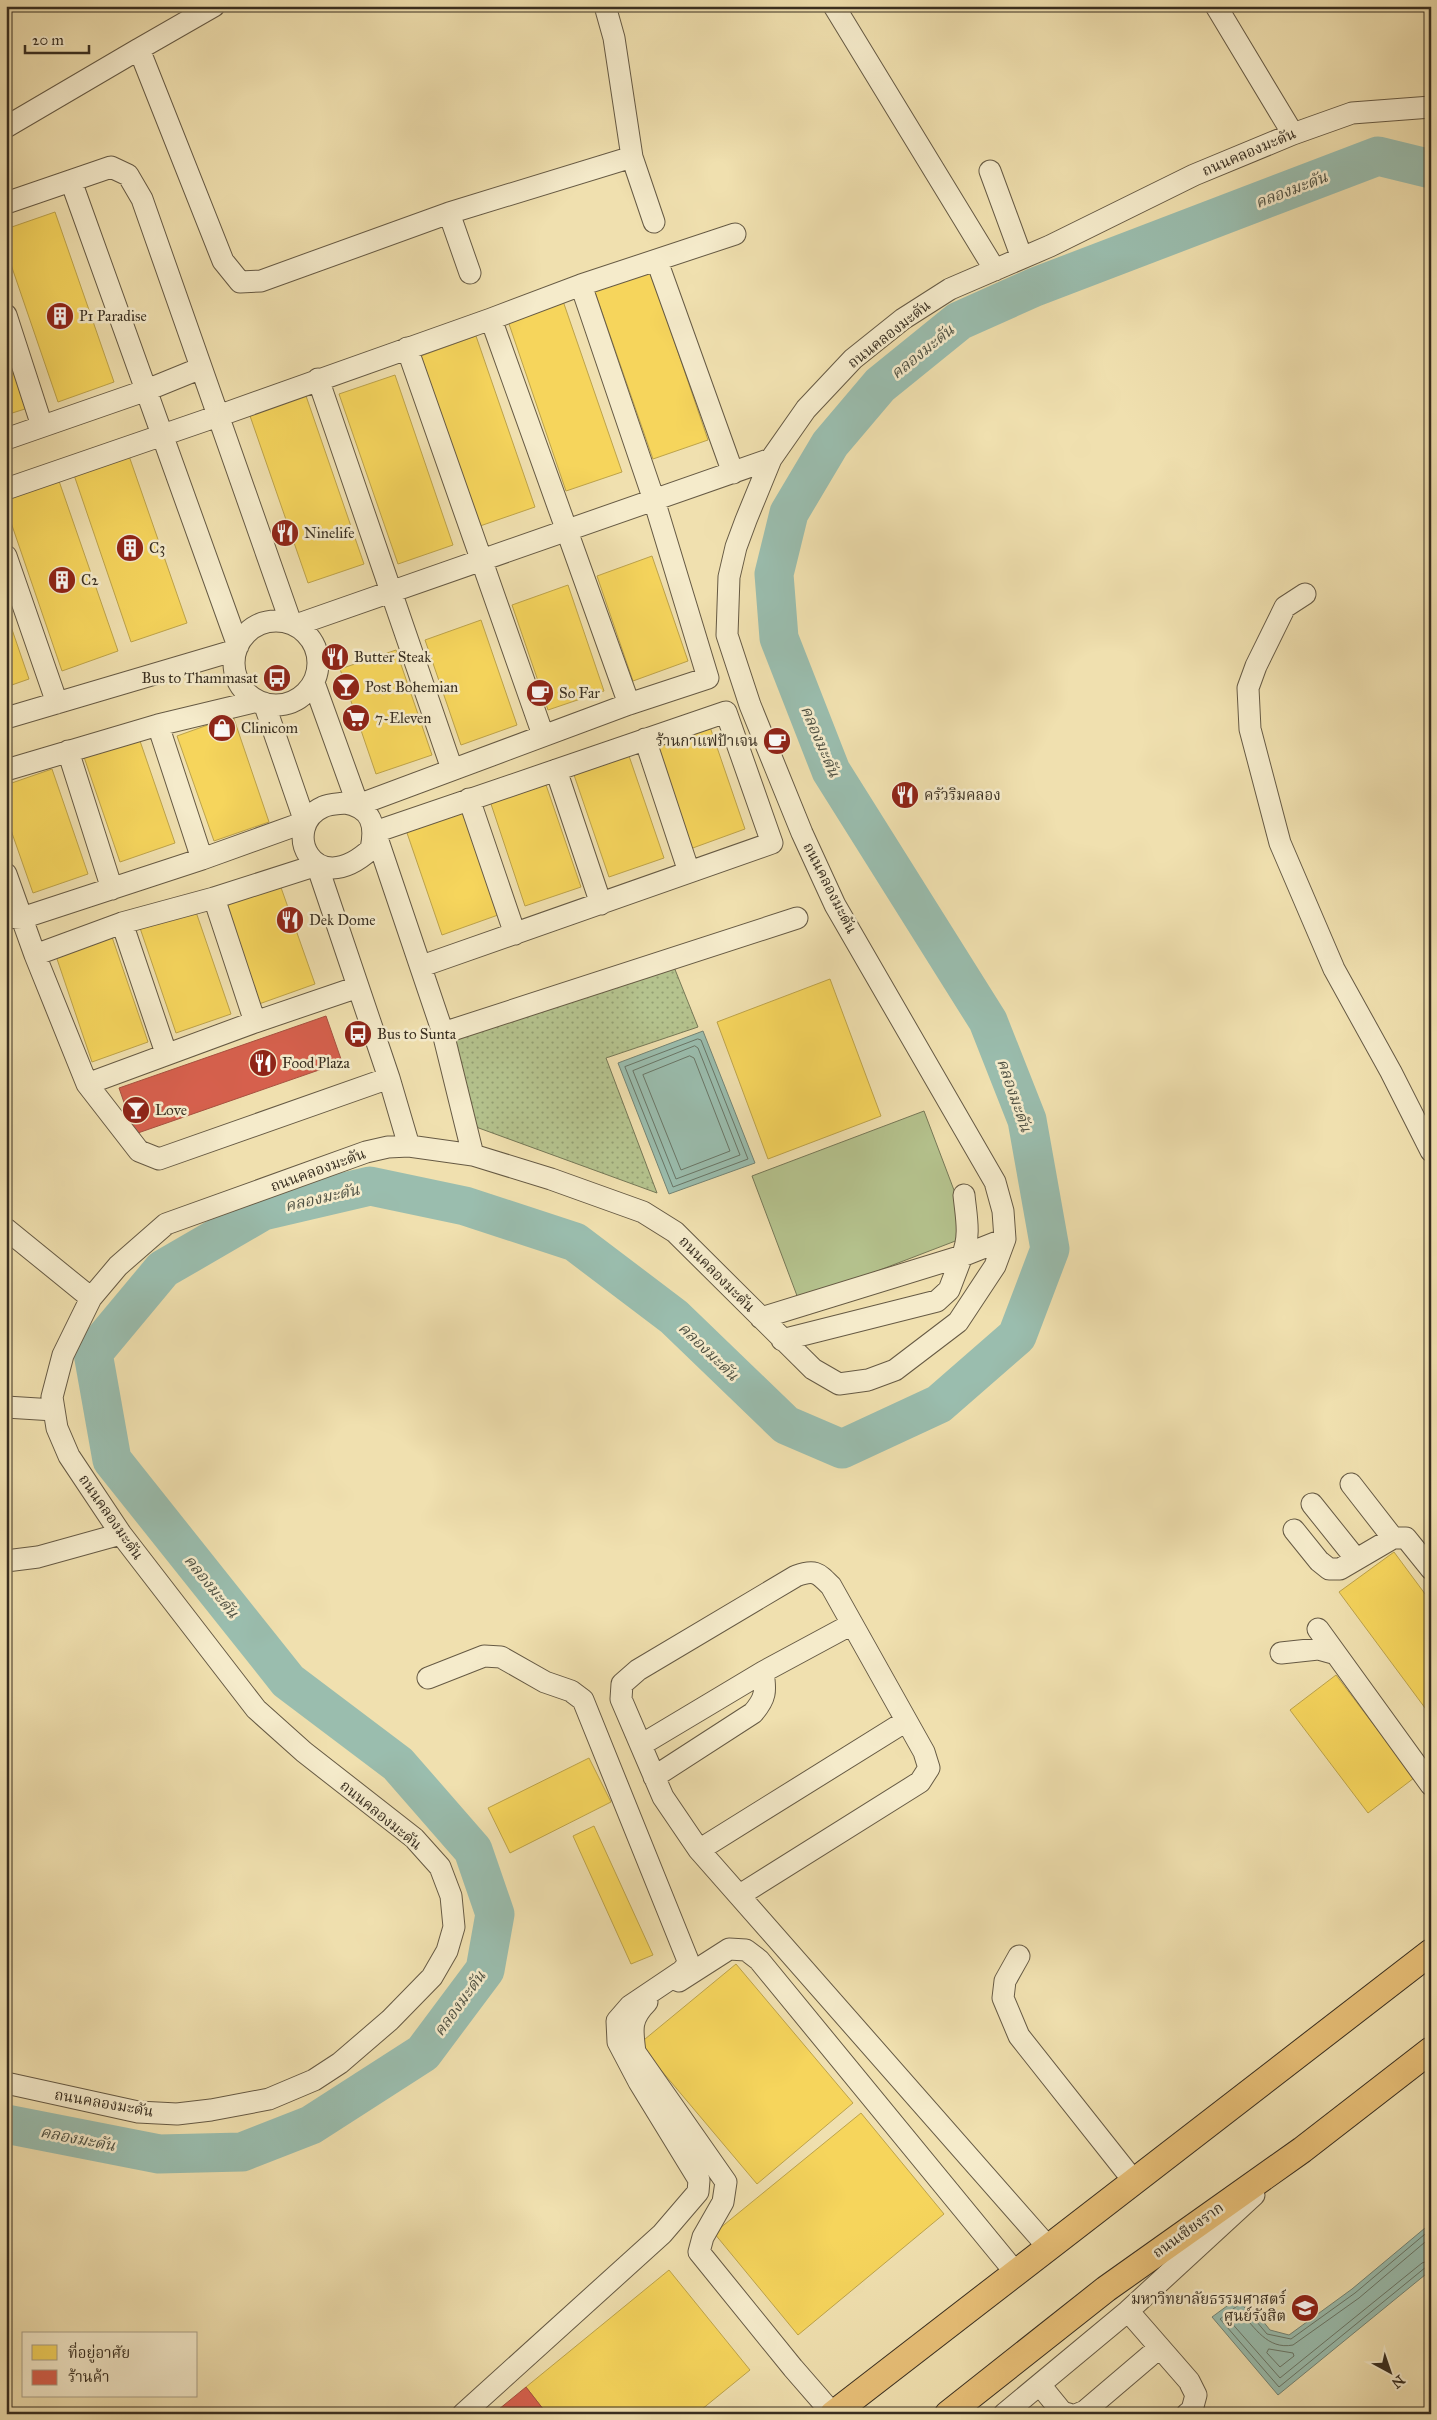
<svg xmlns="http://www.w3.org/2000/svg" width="1437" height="2420" font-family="'IM FELL Great Primer','Noto Serif Thai',serif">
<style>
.green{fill:#b5c38e;stroke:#767857}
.park{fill:url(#park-dots);stroke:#767857}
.water{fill:#9abdae;stroke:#738475}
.homes{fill:#f6d55c;stroke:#bda34a}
.shops{fill:#d6604d;stroke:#a75140}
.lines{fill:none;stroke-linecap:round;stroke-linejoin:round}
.shore{stroke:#697667;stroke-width:1}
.river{stroke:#9abdae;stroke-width:39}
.minor-casing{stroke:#665a44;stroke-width:23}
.major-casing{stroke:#382e20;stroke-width:28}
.minor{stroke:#f5ebcb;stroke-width:21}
.major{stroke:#e8c078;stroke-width:26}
.labels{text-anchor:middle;stroke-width:5;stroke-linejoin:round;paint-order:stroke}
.street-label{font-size:15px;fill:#382e20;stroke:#f5ebcb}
.poi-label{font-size:15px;fill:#382e20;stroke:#f5ebcb;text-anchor:start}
.water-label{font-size:16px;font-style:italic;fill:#505244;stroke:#f5ebcb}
</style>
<defs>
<pattern id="park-dots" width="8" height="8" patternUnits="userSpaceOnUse" patternTransform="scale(1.25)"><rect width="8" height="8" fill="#b5c38e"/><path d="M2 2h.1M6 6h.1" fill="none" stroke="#949f74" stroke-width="1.8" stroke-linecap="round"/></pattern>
</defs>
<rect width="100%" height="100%" fill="#f0e0af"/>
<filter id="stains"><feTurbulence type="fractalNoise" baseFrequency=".004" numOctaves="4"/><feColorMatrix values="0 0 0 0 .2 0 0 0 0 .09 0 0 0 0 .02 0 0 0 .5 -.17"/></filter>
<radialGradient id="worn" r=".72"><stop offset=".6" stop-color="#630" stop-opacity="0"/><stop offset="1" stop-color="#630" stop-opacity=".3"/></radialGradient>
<!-- green -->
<path class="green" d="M924 1111 971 1235 799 1301 752 1176Z"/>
<!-- park -->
<path class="park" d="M672 962 698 1027 606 1058 657 1193 476 1127 453 1034Z"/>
<!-- water -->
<path class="water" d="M703 1031 755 1163 669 1194 618 1063Z
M1431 2223V2270L1278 2395 1212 2317 1242 2295 1270 2330 1289 2335 1352 2289Z"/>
<!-- homes -->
<path class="homes" d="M55 212 114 382 58 402 6 250V229Z
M650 270 708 440 653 459 594 289Z
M563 301 622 472 566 491 508 321Z
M476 336 535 507 480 526 421 356Z
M6 345 28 408 6 415Z
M395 375 453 545 398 564 339 394Z
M305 393 364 564 308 583 249 413Z
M128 453 187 623 131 642 73 472Z
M59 481 118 651 62 671 6 508V499Z
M652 556 688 661 633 681 597 576Z
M568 585 604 691 548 710 512 605Z
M6 612 29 679 6 687Z
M481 620 517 725 461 745 425 640Z
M396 650 432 755 376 774 340 669Z
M233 716 269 822 214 841 177 736Z
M709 724 745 829 690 849 654 744Z
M139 738 175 843 120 862 84 757Z
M628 753 664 858 609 877 573 772Z
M52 769 88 874 33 893 6 816V785Z
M545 782 581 887 525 906 490 801Z
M462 810 498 915 442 935 406 830Z
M278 879 315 984 259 1004 223 899Z
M195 909 231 1014 176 1033 140 928Z
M112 937 148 1042 92 1062 56 956Z
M830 979 881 1116 768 1159 717 1022Z
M1394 1552 1431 1602V1716L1339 1592Z
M1336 1675 1414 1778 1368 1813 1290 1710Z
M589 1758 611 1802 510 1853 488 1808Z
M594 1826 653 1955 631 1964 573 1836Z
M736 1964 853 2103 757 2184 639 2044Z
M861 2113 944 2214 798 2335 714 2233Z
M669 2270 750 2370 696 2414H547L526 2387Z"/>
<!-- shops -->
<path class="shops" d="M326 1016 342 1062 135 1134 119 1088Z
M526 2387 547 2414H493Z"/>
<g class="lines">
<!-- shore -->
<path class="shore" d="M698 1039 701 1040 748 1159 673 1187 625 1067Z
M695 1046 698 1048 740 1155 676 1179 633 1071Z
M690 1056 694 1058 730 1151 681 1170 643 1075Z
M1431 2229 1355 2293 1291 2339 1267 2334 1241 2303 1220 2319 1279 2387 1426 2267 1431 2266
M1431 2237 1359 2298 1293 2345C1267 2350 1255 2327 1240 2312L1229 2320 1280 2378 1422 2263 1431 2260
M1269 2349 1293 2353 1294 2356 1280 2367 1267 2353Z"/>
<!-- river -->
<path class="river" d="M6 2124 159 2154 242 2152 311 2125 423 2053 485 1970 495 1914 473 1850 398 1764 288 1681 112 1460 93 1353 163 1269 263 1211 370 1186 465 1206 575 1242 674 1317 786 1425 842 1449 939 1404 1017 1336 1050 1249 1027 1120 988 1021 831 771 779 638 774 574 789 513 830 444 880 385 959 321 1035 287 1378 156 1431 169"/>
<defs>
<path id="minor" d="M214 6 139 49 223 261 240 282 261 281 449 213 470 273
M834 6 995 270
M1216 6 1293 134
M6 127 139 49
M632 157 654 222
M990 171 1022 258
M71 181 238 646
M6 203 111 167 128 175 142 199 291 623
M449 213 632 157 614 38 605 6
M657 261 733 473
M6 315 42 426
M491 319 629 704
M407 348 543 735
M318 379 452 769
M6 439 147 390 201 368
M6 489 218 416 491 319 581 285 735 234
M6 556 57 703
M1305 594 1285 607 1256 666 1248 688 1250 729 1280 843 1334 969 1391 1072 1431 1151
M234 663a42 42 0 1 1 84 0a42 42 0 1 1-84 0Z
M296 625 771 459
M314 683 358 805 629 704 708 678 654 500 581 285
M6 718 236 650
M158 725 202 859
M645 739 689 872
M68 751 112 889
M6 770 158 725 258 701
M556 770 601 904
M469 799 515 934
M345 803C372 808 376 825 371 849 312 903 280 826 323 807 329 804 338 804 345 803Z
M6 874 35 955 87 1084 139 1151 159 1159 389 1078
M214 898 255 1022
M7 917 22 918 202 859 305 822 264 703
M122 923 166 1053
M35 955 122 923 214 898 317 865 389 1078 409 1146
M422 966 772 843 726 712 375 832 443 1033 473 1155
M443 1033 797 918
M87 1084 255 1022 358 987
M6 1229 91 1298
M761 1318 962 1256C971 1236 966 1216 964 1195
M782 1340 937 1301 949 1290 962 1256 1005 1239
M6 1407 54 1410
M1351 1484 1393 1538
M1312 1504 1356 1559
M1294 1530 1319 1561 1329 1569H1340L1393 1538H1406L1431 1569
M6 1561 38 1557 121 1534
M1318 1629 1431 1785
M1281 1653 1318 1649 1336 1654
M428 1678 484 1656 501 1657 545 1682 571 1691 583 1700 689 1963 682 1971 630 2006 617 2021 618 2042 639 2082 699 2180 698 2192 662 2234 463 2414
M641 1745 763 1672 852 1624
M654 1777 753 1713C766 1698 766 1691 763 1672
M699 1850 906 1721
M740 1895 920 1782 929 1768 924 1752 831 1586C818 1573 815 1569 796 1576L638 1670 622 1684 621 1699 663 1797 699 1850 1048 2247
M1019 1956 1005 1981 1003 1998 1019 2036 1133 2180
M679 1981 729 1949 746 1950 759 1960 1015 2272
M647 2002C630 2019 632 2029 635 2052L726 2182 723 2202 703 2237 699 2252 793 2368 833 2414
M6 2083 138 2112 177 2114 211 2110 269 2099 314 2080 340 2063 390 2020 432 1977 447 1951 454 1927 451 1896 440 1867 414 1838 304 1752 256 1709 121 1534 69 1456 57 1428 52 1397 63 1355 91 1298 118 1266 166 1224 366 1152 388 1147 409 1146 473 1155 551 1179 643 1212 675 1232 813 1369 839 1384 868 1380 895 1370 958 1322 995 1266 1005 1239 1003 1211 995 1182 835 905 802 833 750 705 727 635 729 577 736 547 746 520 771 459 806 409 853 359 903 319 950 289 1050 246 1194 175 1293 134 1352 113 1431 107
M1128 2311 1189 2381 1196 2395 1192 2410 1187 2414
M1040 2385 1062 2412 1069 2414
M1004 2414 1128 2311 1254 2195
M1078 2414 1085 2411 1159 2348"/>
<path id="major" d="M833 2414 1431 1952
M948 2414 1106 2289 1302 2150 1431 2050"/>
</defs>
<!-- minor casing -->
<use href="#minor" class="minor-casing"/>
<!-- major casing -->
<use href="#major" class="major-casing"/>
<!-- minor -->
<use href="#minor" class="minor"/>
<!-- major -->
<use href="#major" class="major"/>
</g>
<!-- icons -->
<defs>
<symbol id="building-disc" viewBox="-11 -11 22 22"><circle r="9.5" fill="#8f2418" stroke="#f5ebcb"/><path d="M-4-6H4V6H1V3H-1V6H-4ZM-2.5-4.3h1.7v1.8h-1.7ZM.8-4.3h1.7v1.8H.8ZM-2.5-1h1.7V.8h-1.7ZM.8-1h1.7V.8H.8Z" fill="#fff"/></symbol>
<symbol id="restaurant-disc" viewBox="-11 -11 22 22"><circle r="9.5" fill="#8f2418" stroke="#f5ebcb"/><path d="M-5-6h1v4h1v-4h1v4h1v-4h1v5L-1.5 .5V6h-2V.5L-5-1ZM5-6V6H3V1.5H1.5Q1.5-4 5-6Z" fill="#fff"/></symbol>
<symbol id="bus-disc" viewBox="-11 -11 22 22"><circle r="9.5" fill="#8f2418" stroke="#f5ebcb"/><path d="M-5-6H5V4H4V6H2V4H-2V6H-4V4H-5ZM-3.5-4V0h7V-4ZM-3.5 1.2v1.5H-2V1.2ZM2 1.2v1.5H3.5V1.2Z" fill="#fff"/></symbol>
<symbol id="bar-disc" viewBox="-11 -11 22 22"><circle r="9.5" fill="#8f2418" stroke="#f5ebcb"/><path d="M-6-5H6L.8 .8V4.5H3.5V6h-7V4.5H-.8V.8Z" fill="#fff"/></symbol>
<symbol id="cafe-disc" viewBox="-11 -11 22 22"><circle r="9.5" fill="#8f2418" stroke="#f5ebcb"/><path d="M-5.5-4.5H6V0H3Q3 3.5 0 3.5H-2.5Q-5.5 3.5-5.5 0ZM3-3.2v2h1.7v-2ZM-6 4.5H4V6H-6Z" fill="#fff"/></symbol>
<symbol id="supermarket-disc" viewBox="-11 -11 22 22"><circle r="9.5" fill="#8f2418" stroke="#f5ebcb"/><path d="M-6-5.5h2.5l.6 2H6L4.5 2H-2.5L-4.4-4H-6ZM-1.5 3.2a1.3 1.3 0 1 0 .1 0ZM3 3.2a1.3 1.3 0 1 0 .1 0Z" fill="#fff"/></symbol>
<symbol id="shop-disc" viewBox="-11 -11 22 22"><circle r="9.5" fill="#8f2418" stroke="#f5ebcb"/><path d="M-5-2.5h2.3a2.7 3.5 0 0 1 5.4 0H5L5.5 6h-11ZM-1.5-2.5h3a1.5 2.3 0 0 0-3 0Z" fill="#fff"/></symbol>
<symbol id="university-disc" viewBox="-11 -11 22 22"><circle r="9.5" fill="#8f2418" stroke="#f5ebcb"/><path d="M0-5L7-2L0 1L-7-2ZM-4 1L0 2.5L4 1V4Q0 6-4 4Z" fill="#fff"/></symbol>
</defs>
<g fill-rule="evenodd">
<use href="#building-disc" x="44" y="300" width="32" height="32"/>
<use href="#restaurant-disc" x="269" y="517" width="32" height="32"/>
<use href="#building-disc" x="114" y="532" width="32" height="32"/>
<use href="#building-disc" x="46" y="564" width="32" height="32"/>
<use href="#restaurant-disc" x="319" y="641" width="32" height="32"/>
<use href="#bus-disc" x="261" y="662" width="32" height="32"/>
<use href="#bar-disc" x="330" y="671" width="32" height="32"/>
<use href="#cafe-disc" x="524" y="677" width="32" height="32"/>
<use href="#supermarket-disc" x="340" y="702" width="32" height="32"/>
<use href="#shop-disc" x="206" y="712" width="32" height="32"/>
<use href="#cafe-disc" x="761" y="725" width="32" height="32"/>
<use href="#restaurant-disc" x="889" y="779" width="32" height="32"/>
<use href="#restaurant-disc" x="274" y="904" width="32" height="32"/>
<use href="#bus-disc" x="342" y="1018" width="32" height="32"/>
<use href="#restaurant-disc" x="247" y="1047" width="32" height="32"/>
<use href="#bar-disc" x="120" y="1094" width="32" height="32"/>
<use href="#university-disc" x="1289" y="2292" width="32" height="32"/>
</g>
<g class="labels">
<!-- street labels -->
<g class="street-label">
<text transform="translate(1249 152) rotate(-23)" y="5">ถนนคลองมะดัน</text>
<text transform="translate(889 334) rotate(-38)" y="5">ถนนคลองมะดัน</text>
<text transform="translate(830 888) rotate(63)" y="5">ถนนคลองมะดัน</text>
<text transform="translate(318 1170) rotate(-20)" y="5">ถนนคลองมะดัน</text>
<text transform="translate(717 1274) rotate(45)" y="5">ถนนคลองมะดัน</text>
<text transform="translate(111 1517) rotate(55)" y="5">ถนนคลองมะดัน</text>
<text transform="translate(381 1815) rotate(39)" y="5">ถนนคลองมะดัน</text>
<text transform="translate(104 2103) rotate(10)" y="5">ถนนคลองมะดัน</text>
<text transform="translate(1188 2230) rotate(-36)" y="5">ถนนเชียงราก</text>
</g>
<!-- poi labels -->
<g class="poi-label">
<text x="79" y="321">P1 Paradise</text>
<text x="304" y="538">Ninelife</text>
<text x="149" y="553">C3</text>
<text x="81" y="585">C2</text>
<text x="354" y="662">Butter Steak</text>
<text x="258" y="683" text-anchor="end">Bus to Thammasat</text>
<text x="365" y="692">Post Bohemian</text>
<text x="559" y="698">So Far</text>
<text x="375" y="723">7-Eleven</text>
<text x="241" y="733">Clinicom</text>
<text x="758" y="746" text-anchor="end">ร้านกาแฟป้าเจน</text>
<text x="924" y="800">ครัวริมคลอง</text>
<text x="309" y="925">Dek Dome</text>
<text x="377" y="1039">Bus to Sunta</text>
<text x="282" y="1068">Food Plaza</text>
<text x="155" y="1115">Love</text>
<text x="1286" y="2304" text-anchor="end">มหาวิทยาลัยธรรมศาสตร์<tspan x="1286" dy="17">ศูนย์รังสิต</tspan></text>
</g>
<!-- water labels -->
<g class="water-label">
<text transform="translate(1291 189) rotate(-21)" y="6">คลองมะดัน</text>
<text transform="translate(922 351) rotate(-39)" y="6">คลองมะดัน</text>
<text transform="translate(821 741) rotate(67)" y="6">คลองมะดัน</text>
<text transform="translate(1015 1095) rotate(71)" y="6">คลองมะดัน</text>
<text transform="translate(322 1197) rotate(-13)" y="6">คลองมะดัน</text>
<text transform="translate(709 1351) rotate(44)" y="6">คลองมะดัน</text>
<text transform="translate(212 1586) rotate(51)" y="6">คลองมะดัน</text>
<text transform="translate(459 2003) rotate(-54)" y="6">คลองมะดัน</text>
<text transform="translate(78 2138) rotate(11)" y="6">คลองมะดัน</text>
</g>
</g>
<!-- margin -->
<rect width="1437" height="2420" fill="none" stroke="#f0e0af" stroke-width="25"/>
<rect x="8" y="8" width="1422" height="2405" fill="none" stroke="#382e20" stroke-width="2.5"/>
<rect x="12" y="12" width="1412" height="2395" fill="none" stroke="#382e20"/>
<!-- legend -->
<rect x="22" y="2332" width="175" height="65" fill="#f5ebcb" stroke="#a99f87"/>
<rect x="32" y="2345" width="25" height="15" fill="#f6d55c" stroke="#a99f87"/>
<text x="68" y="2358" font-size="15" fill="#382e20">ที่อยู่อาศัย</text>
<rect x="32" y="2370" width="25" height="15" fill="#d6604d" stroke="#a99f87"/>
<text x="68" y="2382" font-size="15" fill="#382e20">ร้านค้า</text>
<!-- north arrow -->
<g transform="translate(1390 2372) rotate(140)" stroke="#f5ebcb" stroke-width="4" paint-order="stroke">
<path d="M0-4L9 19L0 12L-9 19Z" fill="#382e20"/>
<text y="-8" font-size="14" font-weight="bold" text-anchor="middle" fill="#382e20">N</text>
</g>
<!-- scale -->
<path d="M25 45v8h64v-8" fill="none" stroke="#382e20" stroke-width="2.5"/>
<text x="32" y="45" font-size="15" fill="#382e20" stroke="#f5ebcb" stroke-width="4" paint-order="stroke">20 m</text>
<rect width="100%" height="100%" filter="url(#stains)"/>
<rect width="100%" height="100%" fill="url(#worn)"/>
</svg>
